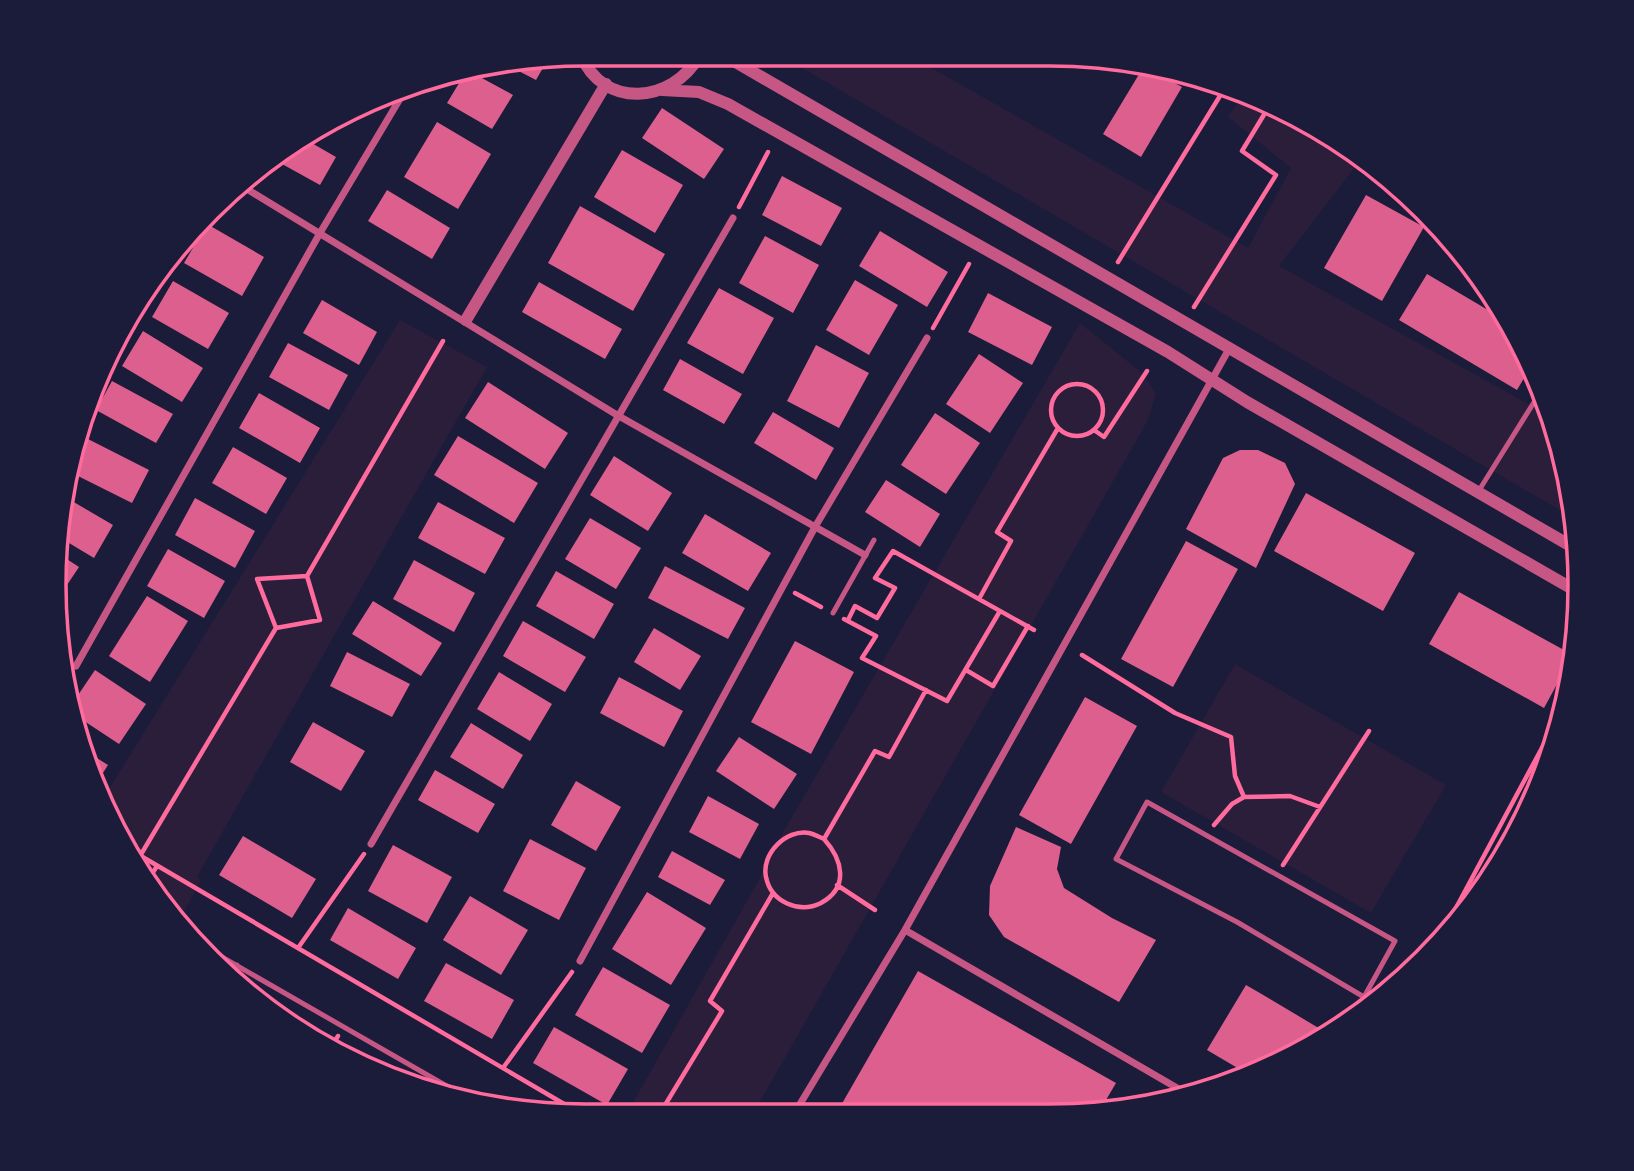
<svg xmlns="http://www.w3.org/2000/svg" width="1634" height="1171" font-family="'Source Serif 4',serif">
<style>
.green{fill:#2a1e3b}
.building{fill:#dd5f8e}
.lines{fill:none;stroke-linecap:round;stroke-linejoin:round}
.path{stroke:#ff6b9d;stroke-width:4.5}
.service{stroke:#c65784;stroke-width:5}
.minor{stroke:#c65784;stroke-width:7}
.tertiary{stroke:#c65784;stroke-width:12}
.rim{fill:none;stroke:#ff6b9d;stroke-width:3.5}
</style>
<rect width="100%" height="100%" fill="#1b1b3a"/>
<!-- green -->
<path class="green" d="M785 58 918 60 1248 248 1291 168 1228 117 1241 98 1314 126 1359 162 1279 266 1552 417 1575 519Z
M400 320 487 367 197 877 201 880 178 923 102 800Z
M1080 323 1142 373 1156 393 1148 420 753 1114 626 1115 765 869 775 846Z
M1235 664 1446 785 1371 913 1161 792Z"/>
<!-- building -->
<path class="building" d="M548 59 536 80 507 65Z
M1144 66 1182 87 1141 157 1103 134Z
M467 70 513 95 492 129 447 103Z
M662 108 724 149 704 179 642 138Z
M437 122 491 154 458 209 404 177Z
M303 138 336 157 320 185 273 159 291 144Z
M622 150 683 185 655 233 594 197Z
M782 176 842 208 821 246 762 215Z
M387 190 450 228 432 259 368 221Z
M1366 195 1424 227 1382 301 1324 268Z
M580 206 665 254 633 311 548 263Z
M207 224 264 257 242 296 184 263Z
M880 231 948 272 927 307 859 266Z
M765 236 819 265 793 313 739 283Z
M1427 274 1510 323 1530 368 1517 390 1399 320Z
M855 280 898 305 869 355 826 330Z
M173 281 229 313 208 349 152 317Z
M539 282 622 329 605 359 522 312Z
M719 288 774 318 743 374 687 343Z
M988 293 1052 327 1032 365 968 332Z
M322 300 377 332 359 365 303 333Z
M143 331 203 368 182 402 122 366Z
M288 343 348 375 329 410 269 377Z
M816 345 869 373 839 428 787 401Z
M979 354 1023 383 990 433 946 404Z
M680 359 742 394 724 424 663 390Z
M112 381 173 414 156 443 96 410Z
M488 382 568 433 545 469 465 418Z
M259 393 320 428 300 463 239 428Z
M773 412 834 448 816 480 754 443Z
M935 413 980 443 946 494 901 465Z
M458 436 538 483 514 523 434 475Z
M86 438 149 470 132 503 72 473Z
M233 447 287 478 266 514 212 483Z
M1240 450H1258L1285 463 1295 484 1256 568 1186 529 1223 458Z
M614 456 672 493 648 531 590 495Z
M886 480 940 514 920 547 865 512Z
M1306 493 1415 553 1383 611 1274 551Z
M195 498 255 531 235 568 175 535Z
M72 501 113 525 94 558 59 537V523Z
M438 502 505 538 485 574 418 538Z
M705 514 771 553 748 591 682 553Z
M590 518 641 548 616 589 565 559Z
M1186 541 1238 569 1173 687 1121 659Z
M168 549 225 581 204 618 147 586Z
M59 554 79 567 65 588 59 584Z
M414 560 475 593 454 632 393 599Z
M665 566 745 608 728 639 648 598Z
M556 571 614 604 594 639 536 606Z
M1459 592 1573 655 1544 708 1429 644Z
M147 596 188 621 150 682 109 656Z
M373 601 442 643 421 676 352 634Z
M523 621 586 657 565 692 503 656Z
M654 628 701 656 680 690 634 662Z
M795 641 854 672 811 754 751 722Z
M347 652 410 684 392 717 330 686Z
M95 670 146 704 119 744 75 715 72 704Z
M499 672 552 704 530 741 477 709Z
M619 677 683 711 664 747 600 713Z
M1085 697 1137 726 1071 844 1019 815Z
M313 722 365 751 341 791 290 762Z
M471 723 523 755 503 789 450 757Z
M739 737 797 774 774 809 716 771Z
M84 750 108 765 94 787Z
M435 770 495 804 478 833 418 800Z
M576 781 621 807 596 851 551 825Z
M708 796 759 824 740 859 689 832Z
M1016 827 1061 847 1057 869 1064 888 1112 918 1156 940 1119 1002 1004 937 989 915 990 886Z
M243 836 316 879 292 918 219 875Z
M530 839 586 868 559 920 503 891Z
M393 845 452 877 427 923 368 891Z
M672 851 725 880 710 905 658 877Z
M647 892 706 928 671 985 612 949Z
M470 896 528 930 501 975 443 940Z
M348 908 416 948 398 979 330 940Z
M446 963 514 1000 492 1039 424 1001Z
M603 967 670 1005 642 1053 575 1015Z
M918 971 1116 1083 1099 1112 965 1113 956 1108 952 1113 836 1114Z
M1246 985 1265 996 1327 1033 1283 1062 1246 1073 1207 1050Z
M554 1027 628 1069 607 1105 533 1063Z"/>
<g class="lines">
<!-- path -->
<path class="path" d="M739 207 768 152
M1118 262 1223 91
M1194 307 1276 175 1242 151 1268 108
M933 328 969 264
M1051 410a26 26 0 1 1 52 0a26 26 0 1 1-52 0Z
M1094 430 1104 437 1147 371
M307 576 443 341
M795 593 821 607
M979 599 1011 541 997 532 1058 428
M844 619 876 636 862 658 947 701 1000 611
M848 620 855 606 877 618 895 588 875 578 893 551 1034 630
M1082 655 1175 713 1231 737 1235 776 1244 797 1290 796 1320 807
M966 670 993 686 1028 626
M1214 825 1232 804 1244 797
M824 839C819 837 814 834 809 833 786 829 761 854 766 877 771 902 799 914 821 903 850 887 842 859 824 839L875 751 889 757 926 690
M134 852 583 1115
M140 856 276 628 320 620 307 576 257 579 276 628
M1283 865 1369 731
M150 877 157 866
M837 885 875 910
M1435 947 1565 705
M298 948 364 854
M330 1049 338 1036
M503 1068 572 972
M659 1115 722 1011 710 1001 773 893"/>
<!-- service -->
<path class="service" d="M1478 492 1541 391
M833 613 874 540
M1147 802 1395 941 1364 997 1237 922 1116 859Z
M203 952 220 956 478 1104
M230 977 237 965"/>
<!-- minor -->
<path class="minor" d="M242 186 617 415 865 555
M76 666 320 233 404 92
M371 844 733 218
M905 930 1184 1092
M580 961 815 527 927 338
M794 1114 905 930 1229 349"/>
<!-- tertiary -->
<path class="tertiary" d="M581 55C603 109 672 104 699 56
M727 57 1576 549
M662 90 699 92 728 104 1168 352 1247 402 1578 592
M466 320 606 84"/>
</g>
<!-- crop -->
<path d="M0 0H1634V1171H0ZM585 66H1049A519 519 0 0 1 1568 585V585A519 519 0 0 1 1049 1104H585A519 519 0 0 1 66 585V585A519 519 0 0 1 585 66Z" fill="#1b1b3a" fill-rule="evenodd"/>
<path class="rim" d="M585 66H1049A519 519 0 0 1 1568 585V585A519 519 0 0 1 1049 1104H585A519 519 0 0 1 66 585V585A519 519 0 0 1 585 66Z"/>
</svg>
